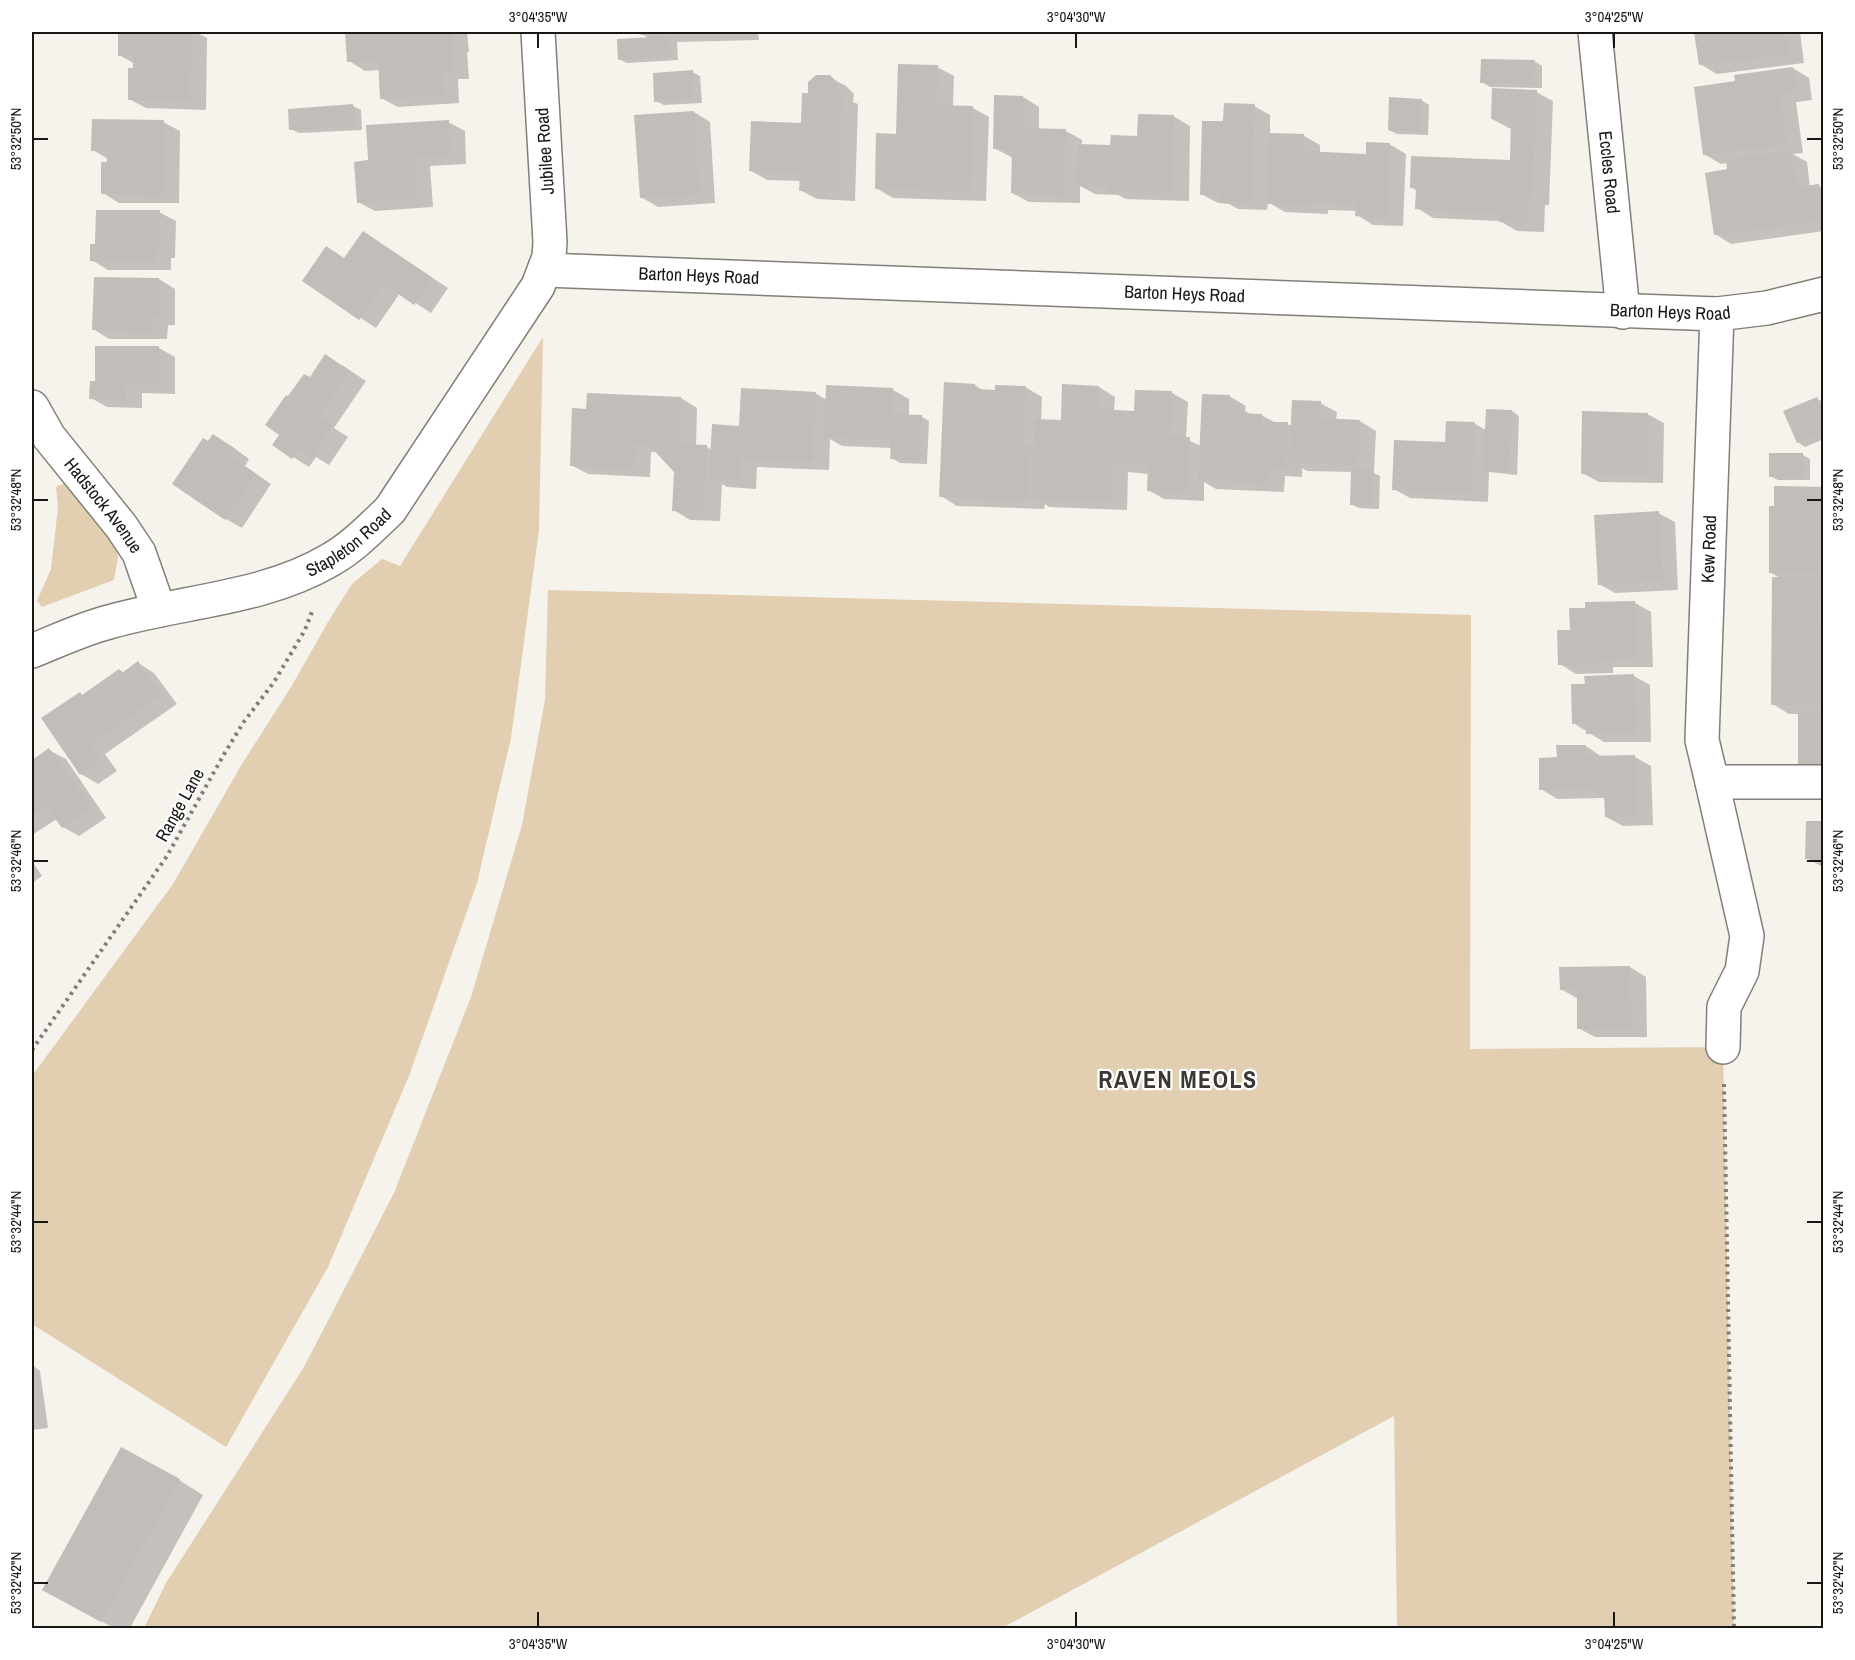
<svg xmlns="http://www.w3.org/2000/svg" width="1855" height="1660" font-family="'Archivo Narrow',sans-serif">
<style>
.green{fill:#e2ceb1}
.shadow{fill:#0003}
.building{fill:#c1bdb8}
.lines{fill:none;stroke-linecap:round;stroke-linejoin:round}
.street-casing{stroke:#827f7a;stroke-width:36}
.path{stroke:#807d7a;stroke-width:4;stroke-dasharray:3 4.5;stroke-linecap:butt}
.street{stroke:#fff;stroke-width:33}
.ticks{fill:none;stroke:#191716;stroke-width:2}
.labels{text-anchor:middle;stroke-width:4.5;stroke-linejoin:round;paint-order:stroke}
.street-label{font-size:18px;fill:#191716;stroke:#fff}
.district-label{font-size:24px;font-weight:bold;letter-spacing:1.5px;fill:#3a3733;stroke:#fff}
.neatline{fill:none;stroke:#191716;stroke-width:2}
.ticks-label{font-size:15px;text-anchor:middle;fill:#191716}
</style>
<rect width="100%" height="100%" fill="#f6f2ec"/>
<!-- green -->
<path class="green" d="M543 337 539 530 511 738 477 883 409 1076 328 1267 226 1447 32 1324V1076L173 884 242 764 291 687 328 622 352 584 382 559 400 566Z
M65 483 116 546 118 558 114 580 42 607 37 601 51 569 58 507 56 487Z
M548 590 1471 615 1470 1049 1723 1047 1734 1628H1397L1394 1416 1002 1628H144L166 1583 304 1367 394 1193 471 997 522 825 545 700Z"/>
<!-- shadow -->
<path class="shadow" d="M120 32H196L207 38 206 110 146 108 129 99 135 64 119 55Z
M347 32H467L469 52H467L469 79H458L459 103 398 107 381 98 380 70 365 71 349 61Z
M642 32H758L759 40 677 42 678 60 627 63 619 59 650 39 642 34Z
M1696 32H1800L1804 63 1717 74 1700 64Z
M1534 61 1542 66V88L1490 87 1482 82Z
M937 67 954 76 953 107 973 108 989 117 986 201 893 198 876 188 897 135Z
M1793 68 1809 78 1812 100 1796 102 1803 153 1793 154 1807 162 1810 187 1819 186 1824 189V231L1731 244 1715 234 1729 171 1728 163 1721 164 1704 154 1737 82Z
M692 72 700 76 702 103 664 105 656 101Z
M829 77 846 86 854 94 853 102 858 104 855 201 817 199 800 190 801 181 767 180 751 171 803 124 809 94Z
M1536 92 1553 101 1549 205H1545L1544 232 1517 231 1500 221 1433 218 1417 208V191L1411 187 1511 162 1512 128H1509L1492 119Z
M1023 97 1039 107V130L1066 131 1082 140V146H1112L1139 137 1173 116 1190 126 1189 201 1126 199 1118 195 1095 194 1080 186V203L1029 202 1012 193 1013 158 994 148Z
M1421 100 1429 105 1428 135 1397 134 1389 130Z
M353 106 361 110 362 130 299 133 291 129Z
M1254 106 1270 115V135L1304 136 1320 145V153L1367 155 1389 144 1406 154 1403 226 1373 225 1357 215V211L1328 210V214L1285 212 1268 202 1267 210 1238 209 1229 204 1218 203 1201 194 1225 123Z
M694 112 710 122 715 203 658 207 641 197Z
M163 122 180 131 179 203H119L103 193 108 159 93 150Z
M448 122 465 131 466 164 430 166 433 207 375 211 358 202 370 162Z
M159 212 176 221 175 258H171V270H108L92 260 97 246Z
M363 233 448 288 431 313 400 293 376 328 304 281 345 259Z
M159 279 175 289V325H168L167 339H109L93 329Z
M159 348 175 357V394L142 393V408L107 407 91 398 97 382Z
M342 365 366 381 334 428 348 437 329 465 316 457 309 467 293 457 281 434 289 398 310 379Z
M975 385 984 391 1025 387 1042 397 1041 421H1062L1099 387 1115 397 1114 411 1136 412 1172 393 1188 402 1186 439 1201 446 1229 396 1246 406 1245 411 1252 415H1261L1276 423 1287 424 1292 426 1320 403 1337 412 1336 420 1360 421 1376 431 1374 473 1380 476 1379 509 1359 508 1351 504 1353 472 1307 471 1302 468V477L1285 476 1284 492 1216 489 1204 482V501L1164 499 1148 490 1149 474 1128 472 1127 510 1049 507 1045 504 1044 509 957 506 941 496Z
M893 390 909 399V416L922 417 929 421 927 464 900 463 892 458V448L842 446 830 439 829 470 757 467 756 489 727 487 722 484 720 521 690 520 674 510 675 472 658 452H651L650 477 588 474 571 465 588 410 681 398 697 408 696 446 707 447 712 450 740 427 815 393 827 400Z
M1817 399 1824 402V439L1805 447 1798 442Z
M1512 411 1519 416 1517 475 1489 472 1488 502 1410 498 1394 489 1446 444 1475 424 1486 430Z
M1647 414 1664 423 1663 483 1599 482 1582 473Z
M209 443 230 445 249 459 245 466 271 484 242 528 226 519Z
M1803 455 1810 459V480H1778L1770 476Z
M1824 488V778L1800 714H1789L1773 704 1781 579 1770 572Z
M1658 513 1675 522 1678 590 1615 593 1599 584Z
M1586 603H1635L1651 612 1653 667H1613V673L1576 674 1560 664 1571 632 1586 609Z
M138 663 154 673 177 704 105 754 117 771 98 784 81 774 43 718 83 696 120 670 124 673Z
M1634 676 1650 685 1651 742H1604L1573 723 1586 686Z
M1586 746 1602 757H1635L1651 766 1653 825 1623 826 1606 817V799L1604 798 1557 799 1541 789Z
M49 750 66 759 106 818 79 836 63 827 57 819 32 835V762Z
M1824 823V868L1807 858Z
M32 861 42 876 32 883Z
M1630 967 1646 977 1647 1037H1595L1578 1028V999L1561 989V968Z
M32 1365 40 1371 48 1428 32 1430Z
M179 1480 203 1495 130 1628H114L69 1604Z"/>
<!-- building -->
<path class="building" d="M118 32H191L190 101 128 100V68H133V56H118Z
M345 32H453L454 43H451L453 70 442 71 443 95 380 99 378 60 347 62Z
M640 32H669V33L641 35Z
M1694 32H1785L1788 54 1699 65Z
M670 36 671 56 618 60 617 39Z
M1481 59 1535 60 1534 84 1480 83Z
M898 64 938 65 937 105 973 106 970 192 875 189 876 133 896 134Z
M1793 67 1796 91 1780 93 1787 144 1703 155 1694 87 1735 81 1734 75Z
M693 70 694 99 654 102 653 73Z
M816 75H830L838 83 837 93H842L839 192 799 191 800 173 749 171 751 121 801 123 802 93H808V82Z
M1492 88 1537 90 1532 196H1529L1528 223 1499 222 1500 213 1415 209 1416 188H1410L1411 156 1510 160 1511 120 1491 119Z
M994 95 1023 96V128L1066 129 1064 195 1011 193 1012 150 993 149Z
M1389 97 1422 99 1420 132 1388 130Z
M1224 103 1255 104 1251 202 1220 201V195H1200L1202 121H1223Z
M353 104 355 126 289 130 288 109Z
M694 111 699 194 640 198 634 115Z
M1138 114 1174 115 1173 193 1109 191V186H1077L1078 144 1110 145 1111 135 1137 136Z
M92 119 164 120 163 195 101 194V162H107V151H91Z
M449 120 450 155 414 157 417 199 357 203 354 162 368 160 366 125Z
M1270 133 1304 134 1303 151 1366 154V142L1390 143 1387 218 1355 216 1356 203 1312 202V205L1267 204Z
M1791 151 1796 187 1819 184 1824 220 1714 235 1705 173 1727 169 1726 160Z
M96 210H160L159 249H155V262L90 261V244H95Z
M363 231 433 278 414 305 384 284 359 320 302 281 326 246 344 258Z
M94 277 159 278V316H152L151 331 92 330Z
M95 346H159V385H126V400L89 399 90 381H95Z
M325 354 350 371 319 417 332 426 312 457 299 448 292 459 272 445 279 435 265 425 286 395 288 396 304 374 310 377Z
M944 382 975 384V389L995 390V385L1026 386 1023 445H1031L1028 500 939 497Z
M1062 384 1099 386 1098 409 1134 411 1135 390 1172 391 1170 437H1190L1188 492 1147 491 1148 466 1112 464 1111 502 1031 498 1035 419 1061 420Z
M826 385 893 388 892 414 922 415 920 461 890 459 891 440 824 437Z
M741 388 816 392 813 461 741 459 740 480 709 479 712 424 739 426Z
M587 393 681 397 679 444 707 445 704 513 672 511 674 472 648 444H635L634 468 570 466 572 408 586 409Z
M1202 394 1230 395 1229 405 1240 406 1239 413 1262 414V422H1288L1286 468H1269L1268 483 1198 480Z
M1817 397 1824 412V432L1797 443 1783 411Z
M1292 400 1321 401 1320 418 1360 420 1358 465 1289 462Z
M1486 409 1512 410 1509 471 1483 470Z
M1582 411 1648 413 1647 474H1581Z
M1446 421 1475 422 1472 493 1392 490 1394 440 1445 442Z
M213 434 234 448 229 455 256 474 225 520 172 484 203 438 208 441Z
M1769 453H1803V477H1769Z
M1351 469 1373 470 1371 505H1350Z
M1774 486 1824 487V559H1818L1817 574 1769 573V506H1774Z
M1659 511 1663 581 1598 585 1594 515Z
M1772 577H1824V599H1817V626H1824V702H1817V705H1771Z
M1635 601 1637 658 1597 659 1598 665H1558L1557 630H1570L1569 608H1585V602Z
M138 661 161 695 90 744 101 761 80 775 41 718 80 692 82 695 119 669 122 673Z
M1634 674 1635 733 1586 734V723L1572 724 1571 684H1585L1584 676Z
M1798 712H1824V770L1798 769Z
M1556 745H1586V756L1635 755 1637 817H1605L1604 795H1597L1596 789 1539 790V758L1557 757Z
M49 748 91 808 62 828 46 806 32 816V760Z
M1806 821H1824V859H1805Z
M1630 966 1631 1028 1577 1029V989L1560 990 1559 967Z
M121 1447 180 1479 101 1622 42 1590Z"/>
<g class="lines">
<defs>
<g id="street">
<path id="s1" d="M1595 32 1623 312"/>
<path id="s2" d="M545 270 1717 314 1767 308 1824 294"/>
<path d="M1717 314 1702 740 1712 782H1824"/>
<path id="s3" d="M32 407 49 437 121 526 139 553 159 610"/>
<path id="s4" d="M32 651C57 641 82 629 109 622 182 601 264 599 330 560 353 547 371 528 390 510L538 286 549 257 550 242 538 32"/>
<path d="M1712 782 1747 936 1742 971 1724 1007 1723 1047"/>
</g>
</defs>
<!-- street casing -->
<use href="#street" class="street-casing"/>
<!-- path -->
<path class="path" d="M32 1050 167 856 223 756 243 723 274 682 305 630 313 609
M1724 1084 1734 1628"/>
<!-- street -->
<use href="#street" class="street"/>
</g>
<!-- ticks -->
<path class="ticks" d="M538 33V48M1076 33V48M1614 33V48M33 139H48M1807 139H1822M33 500H48M1807 500H1822M33 861H48M1807 861H1822M33 1222H48M1807 1222H1822M33 1583H48M1807 1583H1822M538 1612V1627M1076 1612V1627M1614 1612V1627"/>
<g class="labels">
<!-- street labels -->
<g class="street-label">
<text transform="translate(545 151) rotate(-94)" y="6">Jubilee Road</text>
<text dy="6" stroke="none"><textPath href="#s1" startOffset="141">Eccles Road</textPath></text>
<text dy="6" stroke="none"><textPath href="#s2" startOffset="154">Barton Heys Road</textPath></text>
<text dy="6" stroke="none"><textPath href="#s2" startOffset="640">Barton Heys Road</textPath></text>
<text dy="6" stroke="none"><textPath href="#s2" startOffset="1126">Barton Heys Road</textPath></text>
<text dy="6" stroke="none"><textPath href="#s3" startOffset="122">Hadstock Avenue</textPath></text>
<text dy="6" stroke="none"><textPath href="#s4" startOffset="338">Stapleton Road</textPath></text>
<text transform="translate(1709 549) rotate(-88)" y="6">Kew Road</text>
<text transform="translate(180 805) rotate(-61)" y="6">Range Lane</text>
</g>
<!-- district labels -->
<g class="district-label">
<text x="1178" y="1088">RAVEN MEOLS</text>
</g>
</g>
<!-- border -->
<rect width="1855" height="1660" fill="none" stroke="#ffffff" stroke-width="66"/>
<rect x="33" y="33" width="1789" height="1594" class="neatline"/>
<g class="ticks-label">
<text x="538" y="22">3°04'35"W</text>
<text x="1076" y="22">3°04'30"W</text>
<text x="1614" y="22">3°04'25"W</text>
<text transform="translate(16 139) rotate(-90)" y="5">53°32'50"N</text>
<text transform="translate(1838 139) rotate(-90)" y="5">53°32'50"N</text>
<text transform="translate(16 500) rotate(-90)" y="5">53°32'48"N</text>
<text transform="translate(1838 500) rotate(-90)" y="5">53°32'48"N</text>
<text transform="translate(16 861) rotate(-90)" y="5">53°32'46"N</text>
<text transform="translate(1838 861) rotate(-90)" y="5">53°32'46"N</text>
<text transform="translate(16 1222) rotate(-90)" y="5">53°32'44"N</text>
<text transform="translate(1838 1222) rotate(-90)" y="5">53°32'44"N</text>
<text transform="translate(16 1583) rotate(-90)" y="5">53°32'42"N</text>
<text transform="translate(1838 1583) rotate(-90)" y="5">53°32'42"N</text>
<text x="538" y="1649">3°04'35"W</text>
<text x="1076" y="1649">3°04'30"W</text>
<text x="1614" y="1649">3°04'25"W</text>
</g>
</svg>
